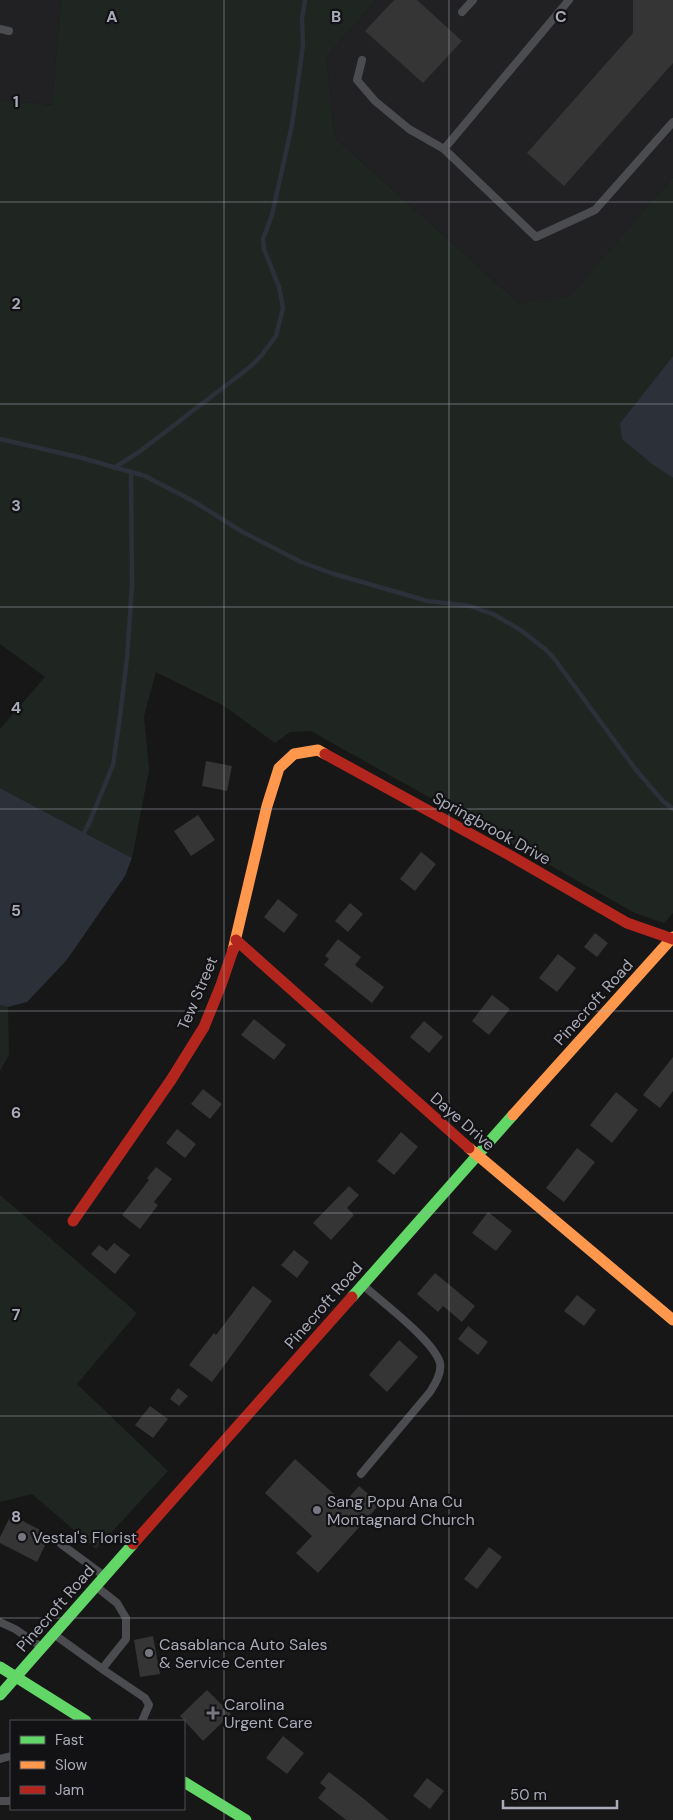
<svg xmlns="http://www.w3.org/2000/svg" width="673" height="1820" font-family="'DM Sans',sans-serif">
<style>
.built{fill:#212123}
.green{fill:#1f2621}
.water{fill:#2b3039}
.lines{fill:none;stroke-linecap:round;stroke-linejoin:round}
.stream{stroke:#2b3039;stroke-width:4.5}
.building{fill:#353536}
.lane{stroke:#4b4c50;stroke-width:8}
.fast{stroke:#63d668;stroke-width:11}
.slow{stroke:#ff974d;stroke-width:11}
.jam{stroke:#b3261e;stroke-width:11}
.grid{fill:none;stroke:#a9abb8;stroke-width:1;stroke-opacity:0.55}
.poi-dot{fill:#767780;stroke:#121113;stroke-width:2}
.labels{text-anchor:middle;stroke-width:4.5;stroke-linejoin:round;paint-order:stroke}
.street-label{font-size:16px;fill:#a9abb8;stroke:#121113}
.poi-label{font-size:16px;fill:#a9abb8;stroke:#121113;text-anchor:start}
.grid-label{font-size:16px;text-anchor:middle;font-weight:bold;fill:#a9abb8;stroke:#121113;stroke-width:4.5;stroke-linejoin:round;paint-order:stroke}
</style>
<rect width="100%" height="100%" fill="#171717"/>
<!-- built -->
<path class="built" d="M0 0H61L52 105 0 100Z
M376 0H673V177L569 299 519 303 335 138 326 57Z"/>
<!-- green -->
<path class="green" d="M61 0H376L326 57 335 138 519 303 569 298 673 177V356L620 423 656 467 673 478V913L664 923 635 913 311 731 290 732 275 743 224 706 156 672 144 716 149 770 132 858 0 788V729L45 677 0 644V100L52 105Z
M0 1005 8 1007 9 1055 0 1071Z
M0 1195 137 1313 77 1384 168 1471 96 1549 32 1494 0 1502Z"/>
<!-- water -->
<path class="water" d="M673 356V478L656 467 622 439 620 423Z
M0 788 132 858 125 876 66 961 27 1002 8 1007 0 1005Z"/>
<g class="lines">
<!-- stream -->
<path class="stream" d="M0 439 82 458 145 476 193 501 241 531 301 562 334 574 414 597 427 601 470 606 495 615 522 631 545 649 553 657 636 770 663 801 673 809
M114 468 139 452 250 367 261 356 276 336 283 308 279 287 264 249 263 239 272 215 292 125 303 45 302 19 305 0
M80 835 84 833 90 821 113 765 119 724 127 658 132 585 131 472"/>
</g>
<!-- building -->
<path class="building" d="M394 0H417L462 41 423 83 365 31Z
M633 0H673V63L564 186 527 153 633 33Z
M206 761 232 766 227 791 202 786Z
M198 815 215 840 191 856 174 831Z
M421 852 436 864 415 891 400 879Z
M278 899 298 915 284 933 264 917Z
M350 903 363 914 348 932 335 921Z
M595 933 608 943 597 957 584 947Z
M338 939 361 957 355 965 384 987 372 1003 324 965 329 959 325 956Z
M558 954 576 968 557 992 539 978Z
M492 995 510 1009 489 1035 472 1021Z
M254 1019 286 1045 274 1060 241 1035Z
M424 1021 443 1037 429 1053 410 1037Z
M673 1057V1091L660 1108 643 1095Z
M203 1089 222 1104 210 1119 191 1104Z
M616 1092 638 1110 612 1143 590 1125Z
M177 1129 196 1144 185 1158 166 1143Z
M401 1132 418 1147 394 1175 377 1161Z
M577 1148 595 1162 564 1202 546 1188Z
M156 1167 172 1179 154 1202 158 1205 140 1229 122 1215 149 1180 147 1178Z
M349 1186 359 1195 347 1208 354 1215 331 1240 313 1223Z
M488 1212 512 1231 496 1251 472 1233Z
M114 1243 130 1255 115 1274 91 1254 99 1245 107 1251Z
M294 1250 309 1262 297 1278 281 1265Z
M435 1273 475 1306 462 1322 443 1306 438 1312 417 1294Z
M253 1286 272 1301 212 1382 189 1365 214 1333 216 1335Z
M577 1295 596 1310 584 1326 564 1311Z
M468 1326 488 1342 478 1355 458 1339Z
M399 1340 418 1357 387 1392 369 1375Z
M178 1388 188 1396 179 1406 170 1399Z
M150 1406 168 1419 153 1438 135 1425Z
M295 1459 344 1503 359 1486 380 1504 318 1573 296 1553 312 1536 265 1493Z
M11 1515 50 1535 37 1562 0 1543V1537Z
M489 1547 502 1557 477 1589 464 1579Z
M153 1636 160 1674 140 1677 134 1640Z
M207 1690 231 1714 203 1741 180 1716Z
M283 1736 304 1753 287 1774 266 1758Z
M329 1772 364 1799 389 1820H346L318 1798 326 1788 320 1783Z
M427 1778 444 1791 430 1809 413 1796Z"/>
<g class="lines">
<!-- lane -->
<path class="lane" d="M569 0 444 149 536 237 595 210 673 122
M462 12 473 0
M0 29 9 31
M362 60 357 80 375 101 409 129 444 149
M361 1474 430 1392C435 1384 442 1373 440 1363 434 1341 383 1303 364 1286
M61 1544 103 1575
M98 1588 117 1603 126 1618V1639L102 1669
M0 1622 15 1629 40 1646
M55 1635 105 1671 145 1698 149 1705 142 1721
M0 1759 11 1756
M0 1801H11"/>
<!-- fast -->
<path class="fast" d="M352 1297 513 1115
M0 1667 86 1721
M0 1695 133 1544
M184 1782 246 1820"/>
<!-- slow -->
<path class="slow" d="M233 950 267 806 279 768 294 754 318 750 325 754
M513 1115 673 937
M469 1148 673 1320"/>
<!-- jam -->
<path class="jam" d="M325 754 511 856 627 923 673 939
M236 940 469 1148
M73 1221 171 1080 204 1027 221 985 233 950
M133 1544 352 1297"/>
</g>
<!-- grid -->
<path class="grid" d="M224 0V1820M449 0V1820M0 202H673M0 404H673M0 607H673M0 809H673M0 1011H673M0 1213H673M0 1416H673M0 1618H673"/>
<!-- markers -->
<g class="poi-dot">
<circle cx="317" cy="1510" r="5"/>
<circle cx="22" cy="1537" r="5"/>
<circle cx="149" cy="1653" r="5"/>
<path d="M210.5 1705.5h5v5h5v5h-5v5h-5v-5h-5v-5h5z"/>
</g>
<g class="labels">
<!-- street labels -->
<g class="street-label">
<text transform="translate(492 828) rotate(29)" y="6">Springbrook Drive</text>
<text transform="translate(197 993) rotate(-67)" y="6">Tew Street</text>
<text transform="translate(593 1002) rotate(-48)" y="6">Pinecroft Road</text>
<text transform="translate(463 1121) rotate(41)" y="6">Daye Drive</text>
<text transform="translate(323 1305) rotate(-49)" y="6">Pinecroft Road</text>
<text transform="translate(55 1608) rotate(-49)" y="6">Pinecroft Road</text>
</g>
<!-- poi labels -->
<g class="poi-label">
<text x="327" y="1507">Sang Popu Ana Cu<tspan x="327" dy="18">Montagnard Church</tspan></text>
<text x="32" y="1543">Vestal's Florist</text>
<text x="159" y="1650">Casablanca Auto Sales<tspan x="159" dy="18">&amp; Service Center</tspan></text>
<text x="224" y="1710">Carolina<tspan x="224" dy="18">Urgent Care</tspan></text>
</g>
</g>
<g class="grid-label">
<text x="112" y="22">A</text>
<text x="336" y="22">B</text>
<text x="561" y="22">C</text>
<text x="16" y="107">1</text>
<text x="16" y="309">2</text>
<text x="16" y="511">3</text>
<text x="16" y="713">4</text>
<text x="16" y="916">5</text>
<text x="16" y="1118">6</text>
<text x="16" y="1320">7</text>
<text x="16" y="1522">8</text>
</g>
<!-- legend -->
<rect x="10" y="1720" width="175" height="90" fill="#121113" stroke="#4e4f55"/>
<rect x="20" y="1736" width="25" height="8" fill="#63d668" stroke="#4e4f55"/>
<text x="55" y="1745" font-size="15" fill="#a9abb8">Fast</text>
<rect x="20" y="1761" width="25" height="8" fill="#ff974d" stroke="#4e4f55"/>
<text x="55" y="1770" font-size="15" fill="#a9abb8">Slow</text>
<rect x="20" y="1786" width="25" height="8" fill="#b3261e" stroke="#4e4f55"/>
<text x="55" y="1795" font-size="15" fill="#a9abb8">Jam</text>
<!-- scale -->
<path d="M503 1800v8h114v-8" fill="none" stroke="#a9abb8" stroke-width="2.5"/>
<text x="510" y="1800" font-size="15" fill="#a9abb8" stroke="#121113" stroke-width="4" paint-order="stroke">50 m</text>
</svg>
